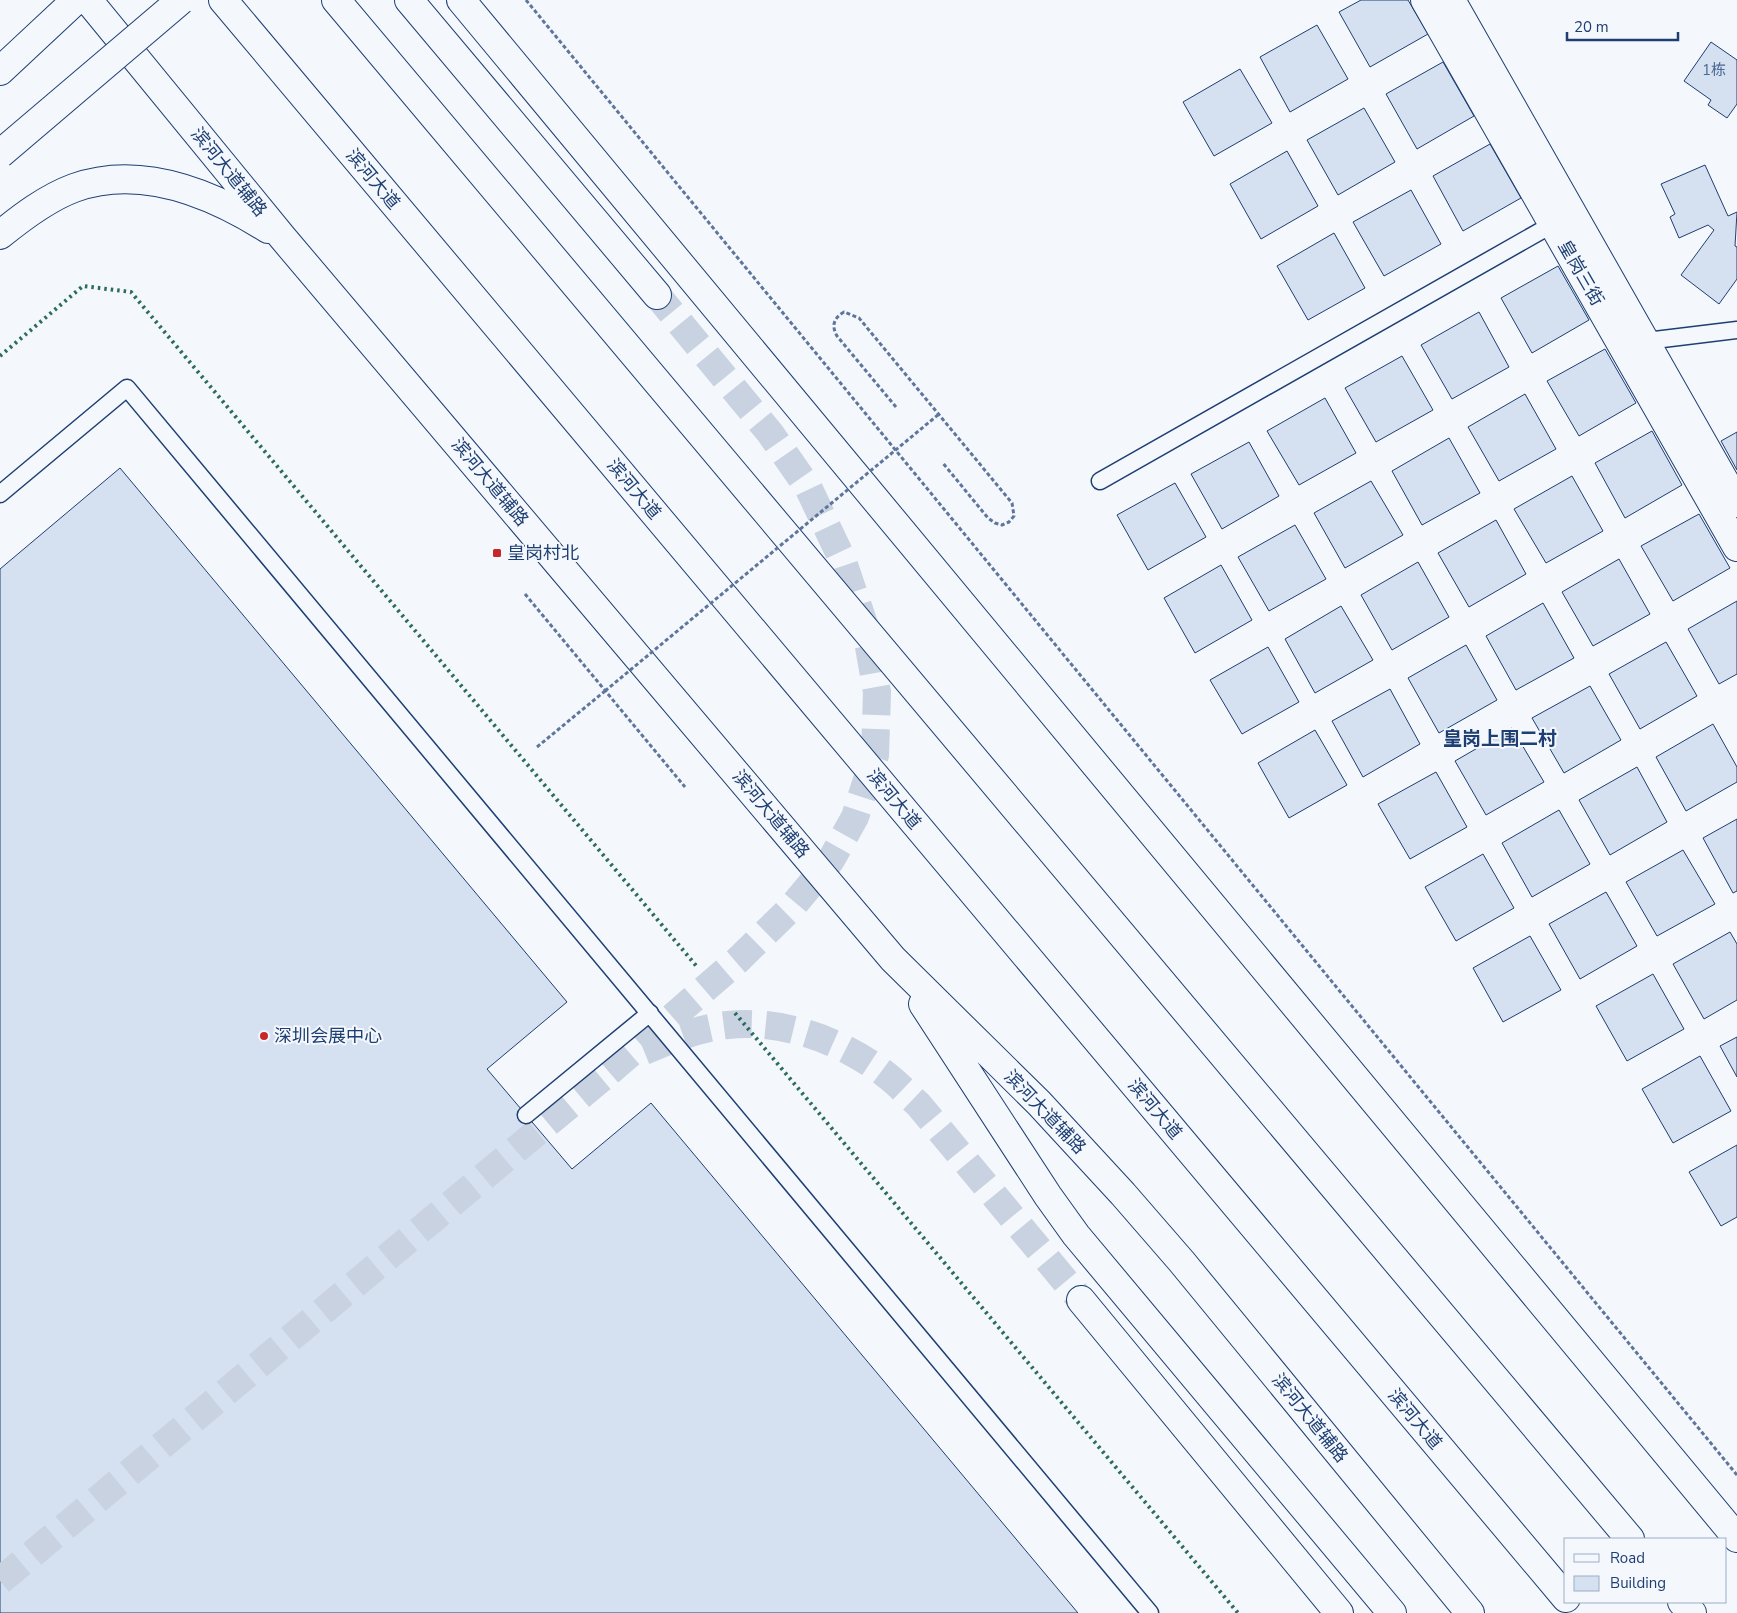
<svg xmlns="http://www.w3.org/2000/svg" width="1737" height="1613" font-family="'Nunito Sans','Noto Sans SC',sans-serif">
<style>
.building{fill:#d5e0f0;stroke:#1d3f73}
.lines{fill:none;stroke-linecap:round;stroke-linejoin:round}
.secondary-tunnel{stroke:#c9d2e0;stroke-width:28;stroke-dasharray:28 14;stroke-linecap:butt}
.primary-tunnel{stroke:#c9d2e0;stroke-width:28;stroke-dasharray:28 14;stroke-linecap:butt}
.lane-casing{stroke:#1d3f73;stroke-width:19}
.street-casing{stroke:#1d3f73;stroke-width:30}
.primary-casing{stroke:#1d3f73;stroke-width:30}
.highway-casing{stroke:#1d3f73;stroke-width:30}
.path{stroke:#5e769c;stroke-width:3;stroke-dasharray:4 2.5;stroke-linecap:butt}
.lane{stroke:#f4f7fb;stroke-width:16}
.street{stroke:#f4f7fb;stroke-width:28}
.primary{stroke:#f4f7fb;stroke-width:28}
.highway{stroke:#f4f7fb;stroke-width:28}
.primary-bridge-casing{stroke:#1d3f73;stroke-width:30;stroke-linecap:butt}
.path-bridge{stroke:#5e769c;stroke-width:3;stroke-dasharray:4 2.5;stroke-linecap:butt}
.primary-bridge{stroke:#f4f7fb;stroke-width:28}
.hedge{stroke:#2c6c60;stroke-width:4;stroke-dasharray:2.5 4;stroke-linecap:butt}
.poi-dot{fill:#c62828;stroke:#f4f7fb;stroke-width:2}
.labels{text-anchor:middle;stroke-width:4;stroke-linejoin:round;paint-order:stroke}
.number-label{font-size:15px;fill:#4b6792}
.street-label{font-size:18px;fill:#1d3f73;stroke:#f4f7fb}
.poi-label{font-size:18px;fill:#1d3f73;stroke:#f4f7fb;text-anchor:start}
.neighbourhood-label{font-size:19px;font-weight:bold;fill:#1d3f73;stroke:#f4f7fb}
</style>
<rect width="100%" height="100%" fill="#f4f7fb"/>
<!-- building -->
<path class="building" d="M1361 0H1408L1428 34 1370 67 1339 12Z
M1317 25 1348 79 1290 112 1260 57Z
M1711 42 1737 60V104L1727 118 1708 105 1711 100 1684 81Z
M1443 62 1474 116 1417 149 1386 94Z
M1240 69 1272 123 1214 156 1183 102Z
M1364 108 1395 162 1338 195 1307 140Z
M1490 144 1521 198 1463 231 1433 176Z
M1287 151 1318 206 1261 239 1230 184Z
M1705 165 1728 216 1737 212 1735 246 1737 247V279L1719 304 1681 275 1714 230 1708 225 1679 238 1670 217 1675 214 1661 184Z
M1411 190 1441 244 1384 276 1353 222Z
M1334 233 1365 288 1308 320 1277 266Z
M1558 266 1589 320 1532 353 1501 298Z
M1479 312 1509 367 1452 399 1421 345Z
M1605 349 1636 403 1579 436 1547 381Z
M1402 356 1433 410 1376 442 1345 388Z
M1525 394 1556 449 1499 481 1468 427Z
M1325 398 1356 453 1299 485 1267 431Z
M1652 431 1682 485 1625 518 1595 463Z
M1737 432V470L1721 441Z
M1449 438 1480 493 1422 525 1392 471Z
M1249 442 1279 496 1222 529 1191 474Z
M120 468 567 1002 487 1069 572 1169 651 1103 1078 1613H0V569Z
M1572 476 1603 531 1546 563 1514 509Z
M1371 481 1403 535 1345 568 1314 513Z
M1175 483 1206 537 1148 570 1117 515Z
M1699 514 1730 568 1673 601 1641 546Z
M1496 520 1526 574 1469 607 1438 553Z
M1295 525 1326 579 1269 611 1238 557Z
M1619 559 1650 614 1593 646 1562 592Z
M1418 562 1449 617 1392 650 1361 595Z
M1221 565 1252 620 1195 653 1164 598Z
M1737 601V674L1719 684 1688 629Z
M1543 603 1574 658 1516 690 1486 636Z
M1341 606 1373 660 1315 693 1285 639Z
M1666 642 1697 696 1640 729 1609 674Z
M1466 645 1497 700 1439 733 1408 678Z
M1268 647 1299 702 1242 734 1210 680Z
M1590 686 1621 740 1564 773 1532 718Z
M1390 689 1420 744 1363 777 1332 721Z
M1713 724 1737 767V782L1686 811 1656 757Z
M1512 728 1544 782 1486 815 1455 761Z
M1315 730 1347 785 1289 818 1258 763Z
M1637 767 1667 822 1610 855 1579 800Z
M1436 772 1467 827 1410 859 1378 804Z
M1559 810 1590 864 1532 897 1502 843Z
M1737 819V891L1733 893 1703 838Z
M1683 850 1715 904 1657 936 1626 882Z
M1483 854 1514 908 1456 941 1425 887Z
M1606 892 1637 946 1580 979 1549 924Z
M1730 932 1737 944V1000L1704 1019 1673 964Z
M1530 936 1561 990 1503 1022 1473 968Z
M1653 974 1684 1029 1627 1061 1596 1006Z
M1737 1037V1077L1720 1046Z
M1700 1056 1731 1111 1673 1143 1642 1089Z
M1737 1145V1217L1721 1226 1689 1172Z"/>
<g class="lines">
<!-- secondary-tunnel -->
<path class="secondary-tunnel" d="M0 1581 609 1072"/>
<!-- primary-tunnel -->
<path class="primary-tunnel" d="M644 1051C671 1040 698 1028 728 1025 785 1019 846 1042 890 1078 900 1086 909 1096 918 1104L1081 1300
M609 1072 737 961 791 908 831 860 855 817 875 755 877 692 866 630 842 559 809 489 770 433 657 295"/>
<defs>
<path id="lane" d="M1638 342 1737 330
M1100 481 1553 224
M0 494 127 388 1150 1613
M526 1115 650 1013"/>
<path id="street" d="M1425 0 1737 547
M1451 0 1737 503"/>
<path id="primary" d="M88 0 283 238 893 959 1039 1103 1123 1194 1182 1262 1470 1613
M409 0 657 295
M461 0 1737 1538
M0 71 76 0
M0 235C22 217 47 198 74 188 141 164 211 193 268 229
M923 1004 1048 1196 1076 1235 1392 1613
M1081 1300 1339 1613"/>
<path id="highway" d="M223 0 1566 1598
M336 0 1630 1539
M1682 1602 1692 1613"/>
</defs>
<!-- lane casing -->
<use href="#lane" class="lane-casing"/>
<!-- street casing -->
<use href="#street" class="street-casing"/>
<!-- primary casing -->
<use href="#primary" class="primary-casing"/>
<!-- highway casing -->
<use href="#highway" class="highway-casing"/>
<!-- path -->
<path class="path" d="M526 0 1737 1475
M896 407 837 336C831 325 834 318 844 312L859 318 1012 503 1014 516 1009 522 1002 525 995 523 988 518 942 462
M525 594 685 787
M537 747 605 691"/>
<!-- lane -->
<use href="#lane" class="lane"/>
<!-- street -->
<use href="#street" class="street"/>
<!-- primary -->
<use href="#primary" class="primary"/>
<!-- highway -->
<use href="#highway" class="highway"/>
<defs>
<path id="primary-bridge" d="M0 154 181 0"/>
</defs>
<!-- primary-bridge casing -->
<use href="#primary-bridge" class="primary-bridge-casing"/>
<!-- path-bridge -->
<path class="path-bridge" d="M605 691 939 414"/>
<!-- primary-bridge -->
<use href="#primary-bridge" class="primary-bridge"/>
<!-- hedge -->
<path class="hedge" d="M0 356 83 286 131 292 698 968
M735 1013 1238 1613"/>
</g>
<!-- markers -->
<g class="poi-dot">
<rect x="492" y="548" width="10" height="10" rx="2.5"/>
<circle cx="264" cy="1036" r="5"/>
</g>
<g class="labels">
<!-- number labels -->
<g class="number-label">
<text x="1714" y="75">1栋</text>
</g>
<!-- street labels -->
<g class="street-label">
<text transform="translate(229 172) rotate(51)" y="6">滨河大道辅路</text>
<text transform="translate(373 179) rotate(50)" y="6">滨河大道</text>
<text transform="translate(1581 273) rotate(60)" y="6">皇岗三街</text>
<text transform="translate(490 482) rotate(50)" y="6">滨河大道辅路</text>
<text transform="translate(634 489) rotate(50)" y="6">滨河大道</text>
<text transform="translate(894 799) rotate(50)" y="6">滨河大道</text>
<text transform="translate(771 814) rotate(50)" y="6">滨河大道辅路</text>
<text transform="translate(1155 1109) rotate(50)" y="6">滨河大道</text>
<text transform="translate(1045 1112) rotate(46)" y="6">滨河大道辅路</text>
<text transform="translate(1310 1418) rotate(51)" y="6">滨河大道辅路</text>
<text transform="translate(1415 1419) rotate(50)" y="6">滨河大道</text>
</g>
<!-- poi labels -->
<g class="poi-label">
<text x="507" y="559">皇岗村北</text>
<text x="274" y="1042">深圳会展中心</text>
</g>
<!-- neighbourhood labels -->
<g class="neighbourhood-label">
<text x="1500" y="745">皇岗上围二村</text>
</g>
</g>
<!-- legend -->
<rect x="1564" y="1538" width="162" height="65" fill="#f4f7fb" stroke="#9eadc5"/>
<rect x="1574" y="1554" width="25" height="8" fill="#f4f7fb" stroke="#9eadc5"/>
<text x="1610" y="1563" font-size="15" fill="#1d3f73">Road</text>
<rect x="1574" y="1576" width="25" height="15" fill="#d5e0f0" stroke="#9eadc5"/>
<text x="1610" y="1588" font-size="15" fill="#1d3f73">Building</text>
<!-- scale -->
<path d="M1567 32v8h111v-8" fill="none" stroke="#1d3f73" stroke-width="2.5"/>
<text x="1574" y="32" font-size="15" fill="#1d3f73" stroke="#f4f7fb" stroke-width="4" paint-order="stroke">20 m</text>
</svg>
